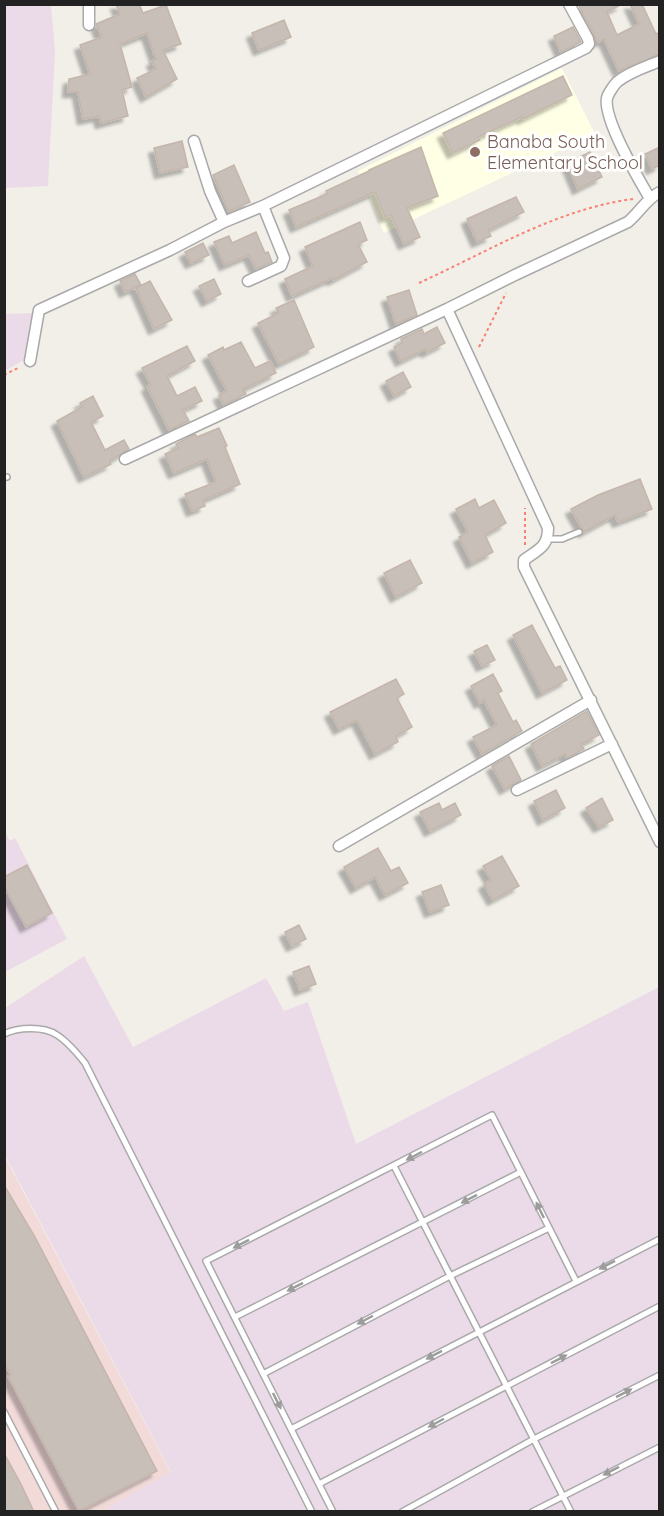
<svg xmlns="http://www.w3.org/2000/svg" width="664" height="1516" font-family="Quicksand,sans-serif">
<style>
.commercial{fill:#f2dad9}
.industrial{fill:#ebdbe8}
.education{fill:#ffffe5}
.building{fill:#c7bfb8;stroke:#c4b6ab;stroke-width:1.5;filter:url(#shadow)}
.lines{fill:none;stroke-linecap:round;stroke-linejoin:round}
.lane-casing{stroke:#a9a9a9;stroke-width:8}
.street-casing{stroke:#a9a9a9;stroke-width:13}
.path{stroke:#fa8072;stroke-width:2;stroke-dasharray:3 3;stroke-linecap:butt}
.lane{stroke:#fff;stroke-width:5}
.street{stroke:#fff;stroke-width:10}
.oneway{fill:#9c9c9c}
.education-dot{fill:#8d6e63;stroke:#fff;stroke-width:2}
.labels{text-anchor:middle;stroke-width:6;stroke-linejoin:round;paint-order:stroke}
.education-label{font-size:18px;fill:#785e54;stroke:#fff;text-anchor:start}
</style>
<defs>
<filter id="shadow"><feDropShadow dx="-5.5" dy="5.5" stdDeviation="1.5" flood-color="#0004"/></filter>
</defs>
<rect width="100%" height="100%" fill="#f2efe9"/>
<!-- commercial -->
<path class="commercial" d="M4 1155 171 1473 109 1508 110 1511H5Z"/>
<!-- industrial -->
<path class="industrial" d="M4 5H51L55 51 48 186 5 188Z
M35 313 27 358 5 371 4 314Z
M4 830 10 841 15 838 67 939 5 972Z
M84 956 133 1047 266 978 284 1011 308 1002 356 1144 659 987V1511H110L108 1508 171 1472 5 1155V1008Z"/>
<!-- education -->
<path class="education" d="M562 68 595 134 384 233 358 171Z"/>
<!-- building -->
<path class="building" d="M116 4H139L143 13 166 5 181 44 163 50 177 79 146 97 137 78 156 69 152 61 156 59 147 33 120 44 132 87 122 90 128 116 101 123 99 116 83 119 78 92H68L69 79 90 74 80 45 102 37 96 24 120 14Z
M578 4H622L607 12 617 35 639 24 630 4H642L656 34 660 32V54L619 71 604 39 598 42Z
M284 20 291 37 259 50 252 33Z
M573 27 581 42 561 52 554 36Z
M563 76 572 95 523 119 522 117 478 137 480 140 453 153 443 133Z
M182 141 188 167 160 173 154 148Z
M421 147 438 196 407 208 420 237 404 244 391 215 385 217 375 192 296 227 289 210 327 194 326 191 369 171V170Z
M660 147V165L652 169 645 154Z
M590 152 602 177 578 189 567 163Z
M234 165 250 202 229 211 213 175Z
M516 197 524 212 488 230 491 236 477 242 467 219Z
M360 222 367 240 358 244 367 262 333 280 332 278 292 296 285 279 313 266 305 247Z
M256 232 265 253 268 252 272 262 256 269 249 255 225 265 214 242 229 236 232 243Z
M203 243 209 255 191 263 185 252Z
M135 274 141 285 125 292 120 281Z
M214 279 221 294 207 301 199 286Z
M150 281 172 320 154 329 136 288Z
M409 290 417 315 396 324 387 297Z
M294 300 314 347 279 364 258 323 279 313 276 308Z
M437 327 445 343 427 352 425 349 401 361 394 347 402 343 401 339 422 329 424 334Z
M241 342 255 368 270 361 276 373 243 389 246 394 224 405 219 395 227 391 208 355 223 347 224 350Z
M187 346 195 361 167 376 177 396 195 387 202 401 183 410 189 421 169 430 147 386 151 385 142 368Z
M403 372 411 387 394 396 386 381Z
M93 396 103 416 91 422 105 450 124 440 129 449 110 461 111 464 84 477 57 421 82 407 80 403Z
M219 428 227 446 225 447 240 484 203 500 205 506 192 511 185 494 216 482 207 459 174 473 165 454 178 448 176 444 195 434 197 437Z
M640 479 652 509 618 522 615 515 584 532 571 509 598 495Z
M475 499 479 508 494 500 506 523 485 535 493 552 472 563 459 537 468 532 456 509Z
M410 560 422 583 396 597 384 573Z
M532 625 555 668 560 666 567 680 542 693 513 635Z
M487 645 495 660 482 666 474 651Z
M493 674 502 691 498 693 513 722 516 720 522 731 482 754 473 737 497 725 484 700 480 703 471 686Z
M396 679 404 694 397 698 412 727 396 736 398 742 375 754 357 720 339 729 330 712Z
M587 711 599 735 581 744 584 749 567 758 565 754 542 766 531 744Z
M509 756 521 780 505 789 492 766Z
M556 790 565 808 543 820 534 801Z
M602 798 613 820 599 827 586 808Z
M439 803 442 810 455 803 461 815 430 831 420 812Z
M378 848 391 871 399 867 408 883 385 895 375 877 356 888 344 867Z
M502 856 519 886 493 900 484 884 491 880 483 866Z
M27 865 52 913 26 927 4 886V877Z
M441 885 449 905 430 912 422 892Z
M299 925 306 939 292 946 285 932Z
M309 966 316 984 300 990 293 972Z
M4 1185 35 1237 157 1471 79 1511 8 1376 11 1375 4 1363Z
M4 1453 22 1486 34 1512H4Z"/>
<g class="lines">
<defs>
<path id="lane" d="M4 478 7 477
M548 539H562L579 532
M4 1034C18 1027 44 1026 57 1035 68 1042 77 1053 85 1063L312 1512
M394 1166 571 1512
M235 1317 521 1172
M263 1374 450 1276 549 1228
M4 1412 56 1512
M291 1429 660 1239
M319 1484 660 1306
M333 1512 206 1261 492 1115 576 1281
M402 1512 534 1439 660 1375
M532 1512 660 1447"/>
<path id="street" d="M89 4V25
M194 141 210 191 224 222
M649 197C638 178 603 119 607 98 608 94 614 85 617 82 629 72 646 67 660 61
M248 281 281 266 284 258 263 206
M447 309 548 528C548 547 539 549 524 560V567L660 842
M30 361 39 310 170 250 224 222 263 206 586 48 589 44 588 39 569 4
M125 459 447 309 515 275 628 222C640 212 646 199 660 192
M517 790 612 744
M339 846 591 700"/>
</defs>
<!-- lane casing -->
<use href="#lane" class="lane-casing"/>
<!-- street casing -->
<use href="#street" class="street-casing"/>
<!-- path -->
<path class="path" d="M419 283C489 251 557 209 633 199
M479 347 506 293
M4 375 20 367
M525 545V508"/>
<!-- lane -->
<use href="#lane" class="lane"/>
<!-- street -->
<use href="#street" class="street"/>
</g>
<!-- one-way arrows -->
<defs><path id="oneway-solid" d="M-6-.8H1V-3.2L6.5 0L1 3.2V.8H-6Z" transform="scale(1.5)"/></defs>
<g class="oneway">
<use href="#oneway-solid" transform="translate(414 1156) rotate(152)"/>
<use href="#oneway-solid" transform="translate(469 1199) rotate(153)"/>
<use href="#oneway-solid" transform="translate(540 1210) rotate(-116)"/>
<use href="#oneway-solid" transform="translate(241 1244) rotate(153)"/>
<use href="#oneway-solid" transform="translate(607 1265) rotate(153)"/>
<use href="#oneway-solid" transform="translate(295 1287) rotate(153)"/>
<use href="#oneway-solid" transform="translate(365 1320) rotate(152)"/>
<use href="#oneway-solid" transform="translate(434 1355) rotate(153)"/>
<use href="#oneway-solid" transform="translate(559 1359) rotate(-27)"/>
<use href="#oneway-solid" transform="translate(624 1393) rotate(-27)"/>
<use href="#oneway-solid" transform="translate(277 1401) rotate(63)"/>
<use href="#oneway-solid" transform="translate(436 1423) rotate(152)"/>
<use href="#oneway-solid" transform="translate(611 1471) rotate(153)"/>
</g>
<!-- markers -->
<circle class="education-dot" cx="475" cy="152" r="6"/>
<g class="labels">
<!-- education labels -->
<g class="education-label">
<text x="487" y="148">Banaba South<tspan x="487" dy="21">Elementary School</tspan></text>
</g>
</g>
<!-- border -->
<rect width="664" height="1516" fill="none" stroke="#222222" stroke-width="12"/>
</svg>
